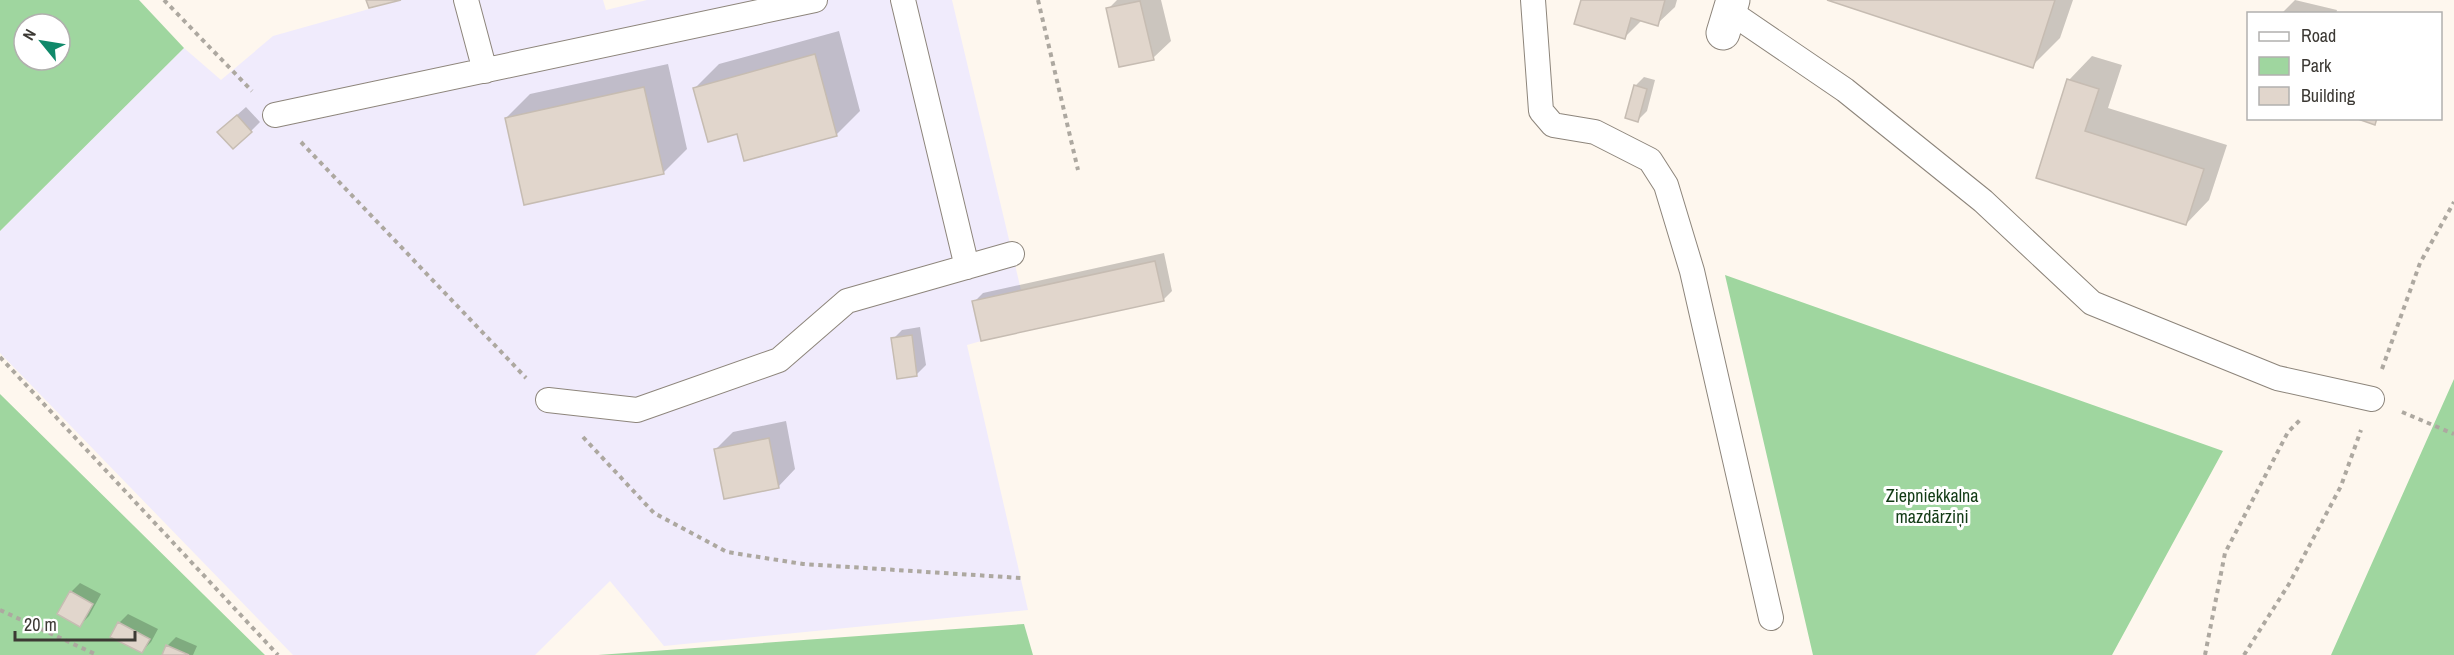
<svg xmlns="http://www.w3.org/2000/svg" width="2454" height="655" font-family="'Archivo Narrow',sans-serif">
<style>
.industrial{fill:#f0ebfc}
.green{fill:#9fd69f;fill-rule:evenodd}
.shadow{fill:#0003}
.building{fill:#e1d6cc;stroke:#c6bcb2;stroke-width:1.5}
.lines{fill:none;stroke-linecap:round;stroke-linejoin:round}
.lane-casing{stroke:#8d857b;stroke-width:26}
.street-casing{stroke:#8d857b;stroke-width:35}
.path{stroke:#ada8a0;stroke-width:4;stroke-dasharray:4.5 4.5;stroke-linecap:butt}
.lane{stroke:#fff;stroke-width:24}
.street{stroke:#fff;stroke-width:33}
.labels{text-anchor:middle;stroke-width:6;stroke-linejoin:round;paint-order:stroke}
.park-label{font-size:18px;fill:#123b15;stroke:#fff}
</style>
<rect width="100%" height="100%" fill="#fef7ee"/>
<!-- industrial -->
<path class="industrial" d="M401 0H603L606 10 647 0H952L1021 290 972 301 981 341 967 345 1028 610 664 646 610 581 535 655H293L0 353V231L184 48 221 80 273 36Z"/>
<!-- green -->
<path class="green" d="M0 0H139L184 48 0 231ZM24 24H60V60H24Z
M1725 275 2223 451 2112 655H1813Z
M2454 379V655H2331Z
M0 394 265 655H0Z
M1024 624 1033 655H598Z"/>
<!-- shadow -->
<path class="shadow" d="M1117 0H1161L1171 41 1153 58 1108 9Z
M1582 0H1677L1675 7 1657 24 1642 20 1624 38Z
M1832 0H2073L2060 38 2032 66Z
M2295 0 2337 10 2336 14H2281Z
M839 31 860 111 837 134 745 159 738 132 695 88 719 64Z
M2092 56 2122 65 2108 108 2227 145 2209 200 2186 224 2038 177 2069 80Z
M668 64 687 149 663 173 506 118 530 94Z
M1644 77 1655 80 1647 111 1638 120 1635 86Z
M246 107 260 122 251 131 228 123Z
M1164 253 1172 291 1163 300 974 302 983 293Z
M920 327 926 365 917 374 893 339 902 330Z
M786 421 795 469 778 487 716 449 733 432Z
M80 583 101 594 89 616 80 625 71 592Z
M128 614 158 629 151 642 142 651 119 623Z
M176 637 197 646 193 655H163L167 646Z"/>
<!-- building -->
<path class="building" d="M366 0H401L369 8Z
M1581 0H1665L1658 26 1631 18 1625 39 1574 24Z
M1827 0H2055L2033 68Z
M1140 1 1154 60 1119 67 1106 8Z
M815 54 837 136 744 161 737 134 708 142 693 88Z
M2067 79 2099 89 2085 131 2204 169 2186 225 2036 178Z
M1634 85 1647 89 1638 122 1625 118Z
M644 87 664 174 524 205 505 118Z
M237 115 252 132 233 149 217 132Z
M2355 118H2377L2375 125Z
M1155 261 1164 301 981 341 972 301Z
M912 335 917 376 897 379 891 338Z
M769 438 779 488 724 499 714 449Z
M70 591 93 604 80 627 57 614Z
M118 622 150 639 142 653 110 637Z
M166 645 189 655H162Z"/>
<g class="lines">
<defs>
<path id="lane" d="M466 0 485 71
M903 0 967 267
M1533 0 1541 111 1553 125 1595 132 1650 160 1666 185 1692 271 1771 618
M1729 11 1845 90 1983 201 2092 303 2277 378 2372 399
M275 115 815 0
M548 400 637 410 779 360 847 301 1012 254"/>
<path id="street" d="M1723 33 1733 0"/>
</defs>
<!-- lane casing -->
<use href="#lane" class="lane-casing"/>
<!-- street casing -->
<use href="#street" class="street-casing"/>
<!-- path -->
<path class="path" d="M164 0 252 91
M1038 0 1078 170
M301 142 526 378
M0 357 278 655
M2382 369 2420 263 2454 202
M2402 412 2454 434
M583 437 654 513 727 552 803 564 1021 578
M0 610 97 655
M2205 655 2225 553 2288 432 2302 418
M2244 655 2289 584 2341 486 2361 430"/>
<!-- lane -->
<use href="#lane" class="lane"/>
<!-- street -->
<use href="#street" class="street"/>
</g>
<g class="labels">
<!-- park labels -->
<g class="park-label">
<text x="1932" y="502">Ziepniekkalna<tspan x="1932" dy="21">mazdārziņi</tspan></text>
</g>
</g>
<!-- legend -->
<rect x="2247" y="12" width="195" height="108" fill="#ffffff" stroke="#b1b0ae" stroke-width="1.5"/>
<rect x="2259" y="32" width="30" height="9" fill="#ffffff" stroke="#b1b0ae" stroke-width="1.5"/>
<text x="2301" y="42" font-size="18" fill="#3c3934">Road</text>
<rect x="2259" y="57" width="30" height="18" fill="#9fd69f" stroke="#b1b0ae" stroke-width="1.5"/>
<text x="2301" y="72" font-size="18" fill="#3c3934">Park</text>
<rect x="2259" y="87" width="30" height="18" fill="#e1d6cc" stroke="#b1b0ae" stroke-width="1.5"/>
<text x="2301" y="102" font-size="18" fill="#3c3934">Building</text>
<!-- north arrow -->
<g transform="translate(42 42) rotate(300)"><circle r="28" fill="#ffffff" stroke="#b1b0ae" stroke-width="1.5"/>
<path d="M0-4.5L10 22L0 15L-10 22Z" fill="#10896a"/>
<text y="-9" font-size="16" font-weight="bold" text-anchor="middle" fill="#3c3934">N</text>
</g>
<!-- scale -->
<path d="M15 631v9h120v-9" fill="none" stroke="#3c3934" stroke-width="3"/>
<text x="24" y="631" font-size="18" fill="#3c3934" stroke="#ffffff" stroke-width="4.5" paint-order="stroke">20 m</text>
</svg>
